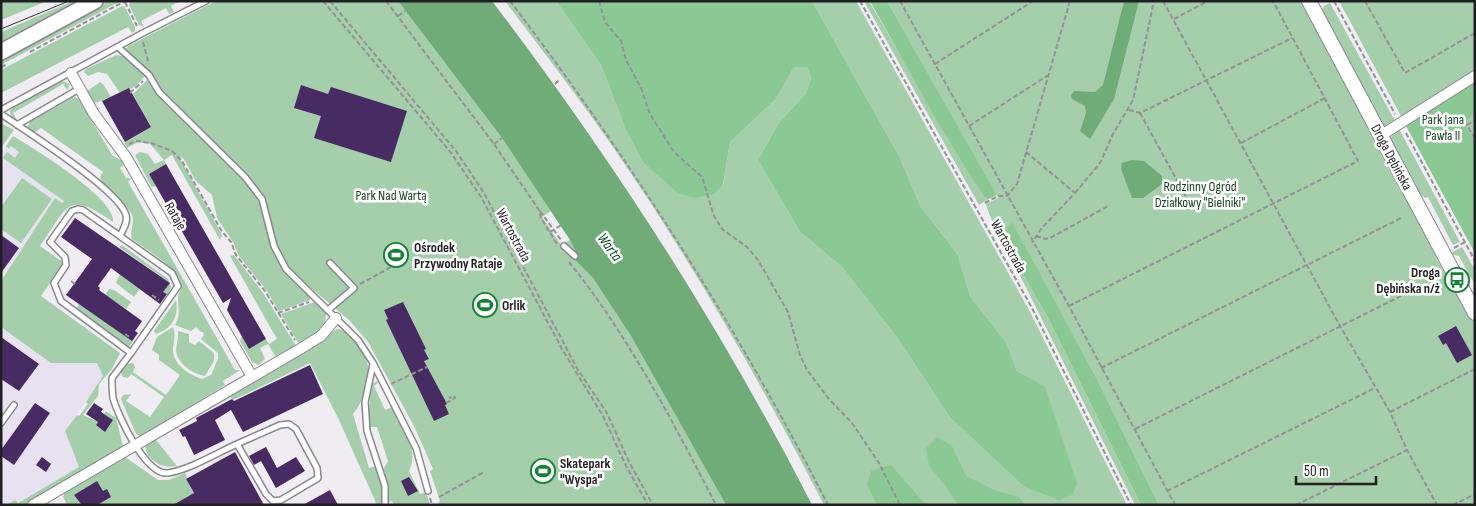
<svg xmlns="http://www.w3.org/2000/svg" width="1476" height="506" font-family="'Sofia Sans Condensed',sans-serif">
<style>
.built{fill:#e8e2f0}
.green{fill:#a5ceaa}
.forest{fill:#8bc994}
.water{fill:#6fac78}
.building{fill:#492b64}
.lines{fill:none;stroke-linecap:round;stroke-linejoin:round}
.service-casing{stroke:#8a878d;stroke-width:8}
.minor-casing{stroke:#8a878d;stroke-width:12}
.tertiary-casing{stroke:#8a878d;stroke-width:16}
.secondary-casing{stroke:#8a878d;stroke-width:18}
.path{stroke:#949296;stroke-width:2;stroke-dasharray:5 2.5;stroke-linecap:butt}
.service{stroke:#fff;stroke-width:5}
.minor{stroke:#fff;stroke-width:10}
.tertiary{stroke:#fff;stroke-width:14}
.secondary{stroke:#fff;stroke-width:15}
.tram{stroke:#363538;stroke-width:1}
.labels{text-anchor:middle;stroke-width:5;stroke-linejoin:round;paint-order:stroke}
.park-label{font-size:14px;fill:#123f1d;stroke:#fff}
.street-label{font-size:14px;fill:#201f21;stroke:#fff}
.poi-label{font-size:14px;font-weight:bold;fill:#201f21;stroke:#fff;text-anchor:start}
.water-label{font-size:15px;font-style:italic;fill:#024b1b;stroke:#fff}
</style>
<rect width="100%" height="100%" fill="#efecf2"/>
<!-- built -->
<path class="built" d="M9 143 75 191 36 247 38 297 109 348 104 376 65 431 79 467 17 503 15 500 7 505H1V154Z"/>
<!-- green -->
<path class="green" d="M1 1H47L1 20Z
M73 1H83L1 45V32Z
M107 1H121L1 65V58Z
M131 1H180L171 6 174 12 169 14 166 8 141 21 144 27 139 25 129 5Z
M216 1H398L502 138 551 211 542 217 561 245 570 240 577 254 573 258 593 278 631 336 726 505H437L440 501 430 471 433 469 414 426 368 342 350 321 290 270 276 244 264 198 163 91 148 70 126 49 128 46Z
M505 1H556L601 65 624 125 723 186 730 142 776 99 794 67H807L811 78 806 93 778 124 758 160 800 232 842 267 899 340 949 416 981 443 1045 388 1017 371 1006 342 970 296 958 255 921 207 899 156 812 1H856L1029 310 1127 505H824C761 383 693 263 615 150 580 99 542 50 505 1Z
M864 1H869L978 188 984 197 989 199 979 205Z
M887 1H1303L1438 254 1435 256 1456 294 1459 293 1475 323V505H1159L1096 377 1012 223 1009 249 1049 320 1141 505H1135L989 214 986 204 998 198 999 199Z
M1339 1H1475V253Z
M1330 3 1395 121 1383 128 1321 11 1324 6Z
M122 6 125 7 135 27V31L132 33 128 27 1 93V70Z
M116 55 122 56 145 76 135 87 120 93 107 74 98 72 88 76 84 72 86 69Z
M148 79C179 121 226 152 256 196 266 210 266 230 271 246 278 268 294 282 310 297V300L279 311 267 291 239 256 233 242 217 218 212 195 196 181 183 158 179 157 222 235 220 240 172 155 164 160 166 164 149 174 156 183 155 187 151 186 135 155 140 152 148 154 155 164 164 160 150 144 138 142 127 148 124 143 151 127 133 94Z
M62 81 70 84 67 90 63 84 13 113 17 120 11 117 10 111 15 105Z
M100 82 103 84 111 97 92 104 86 92Z
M74 97 79 99 112 155 126 163 120 168 126 178H131L128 182 235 370H240L223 381 225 385 141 437 136 434 121 399 123 395 131 394 126 401 150 417 164 397 131 374 128 378 123 377 121 373 127 364 133 363 135 367 133 372 166 395 180 375 159 360V355L152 350 157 337 173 327C176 335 174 340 173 348 172 364 188 374 202 379L211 375 218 359V353L201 339 204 335 203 332H201L196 327 191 331 175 325C181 314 178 309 178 298 178 293 182 289 181 283 178 268 144 248 132 239 129 231 135 223 132 215 125 200 105 190 100 177L103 172 41 128 34 133 27 128 30 122Z
M1 123 14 130 1 148Z
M1399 129 1460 242 1453 245 1428 197 1425 198 1412 186 1389 138Z
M13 136C33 148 117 199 113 222 66 189 68 207 40 246L64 263 41 296 120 353 112 369 99 384 98 396 83 415 98 422 96 425 105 431 113 420 104 414 106 411 116 418 123 446 125 447 28 505H7L15 500 18 503 79 467 65 431 77 415 79 416 88 404 86 402 103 376 97 363H51L1 327V281L55 198 62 203 64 201 3 158 7 152 15 158 19 152 11 146 9 149 6 146Z
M22 178 52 199 21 243 1 229V207Z
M122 245 168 279 171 287 168 295 163 292 169 282 119 247Z
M1462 247 1475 270V285L1459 256 1449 254Z
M234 255 263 293 296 346 275 356 268 344 260 348 265 359 258 365 252 362 240 341 241 337 245 338 249 349 266 339 269 344 277 339 230 256Z
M120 274 140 289 134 297 116 283Z
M109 289 114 290 131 302 126 309 105 295Z
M176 300C179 317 172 329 156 334L154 331Z
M315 302 326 312C327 330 313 336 299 344L281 314Z
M79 303 135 338 129 347 76 311Z
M337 329C344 329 348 334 353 339 358 345 365 354 367 362 372 376 363 403 353 414L369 468 377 466 381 481 382 504 377 505 339 420 310 363 233 400 231 397 156 440 177 466C163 469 146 461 145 445Z
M178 331 189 334V342L195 345 199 341 214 353V361L205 376C193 374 178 364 176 351 176 344 179 338 178 331Z
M378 381 379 382 374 386 385 410 392 407C402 426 420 449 409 471L420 494 426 492 430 505H394L392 501 388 502 383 470 388 461 377 427H370L368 424 371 384Z
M125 457 158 480H169L185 473 187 478 186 479 200 505H67L63 497 65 492Z"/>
<!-- forest -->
<path class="forest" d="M556 1H812L899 156 921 207 958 255 970 296 1006 342 1017 371 1045 387 1077 483 1072 495 1059 500 1025 487 949 416 899 340 842 267 800 232 758 160 778 124 806 93 811 78 807 67H794L776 99 730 142 723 185 714 194 695 198 678 193 644 163 624 125 601 65Z
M870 1H887L997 195 989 199 984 197 978 188 939 124Z
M1475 79V114L1463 122 1475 143V253L1405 124Z
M1012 222 1096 377 1159 505H1141L1049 320 1009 249 1004 234Z
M937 437 952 446 966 476 994 490 1019 497 1025 505H958L945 485 929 466 926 448Z
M891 465 926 505H877L867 485 871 471Z"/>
<!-- water -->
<path class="water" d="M398 1H492C613 160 721 327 812 505H726L631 336 593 278 573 258 577 254 570 240 502 138Z
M1124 1H1139L1114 99 1090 139 1080 131 1086 113 1085 106 1072 99 1071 95 1074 91 1095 92 1103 85Z
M1132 160 1144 161 1162 176V184L1143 198H1132L1121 169 1122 163Z"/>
<!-- building -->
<path class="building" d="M301 85 328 94 331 87 407 111 391 162 314 138 321 116 294 108Z
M129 88 151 127 125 142 102 101Z
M166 164 266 339 249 349 227 310 231 298 223 303 149 174Z
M75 218 170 283 163 292 167 294 160 304 111 268 98 286 100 288 99 290 142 321 135 331 138 333 132 341 66 295 92 259 61 237Z
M1 235 19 248 1 273Z
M403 302 426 349 424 350 429 359 424 361 447 404 445 405 449 414 434 421 386 320 388 319 384 310Z
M1456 326 1472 355 1457 363 1446 343 1443 345 1438 336Z
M1 337 39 364 19 391 1 379Z
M310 365 323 394 243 432 231 410 215 420 225 440 194 455 185 436 183 437 179 430 197 421 196 418 232 399 234 401Z
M35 403 50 413 14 465 1 456V450Z
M94 403 103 409 101 412 113 420 105 432 96 425 98 422 86 414Z
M266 447 277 468 296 457 305 471 276 488 261 461 254 465 249 456Z
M235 452 264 505H173L194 493 186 479Z
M42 457 51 464 46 472 36 465Z
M409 477 418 491 408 496 401 481Z
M97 481 103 491 107 489 111 497 97 505H82L74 495Z
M330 490 338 505H303Z"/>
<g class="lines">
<defs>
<path id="service" d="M118 47 149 75 159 92 245 177 262 199 274 246 286 269 358 340 373 363 416 448 428 491
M1 110 141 34 206 1
M1 114C26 131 119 190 126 215 128 223 123 229 120 236
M17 125 79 89
M78 209 83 210 172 273 178 286 131 353 61 301 54 283 66 265 65 257 50 242 72 211Z
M564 246 575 256
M328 310 354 288 330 263
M131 353 112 378C112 385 112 391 113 398 118 416 146 476 168 473 189 470 217 453 237 444L266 494 273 501 281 500 318 478 317 468 296 429 289 424 280 425 237 444
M373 364 365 402 367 431 385 486V505
M1 423 14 405"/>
<path id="minor" d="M71 73 94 114 126 157 251 375
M1380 136 1475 76
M33 505 300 349 321 336 336 318"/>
<path id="tertiary" d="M1309 1 1475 313"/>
<path id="secondary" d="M1 52 95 1"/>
</defs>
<!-- service casing -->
<use href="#service" class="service-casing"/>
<!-- minor casing -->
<use href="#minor" class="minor-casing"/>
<!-- tertiary casing -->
<use href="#tertiary" class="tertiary-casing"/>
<!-- secondary casing -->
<use href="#secondary" class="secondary-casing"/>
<!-- path -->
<path class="path" d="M323 1 452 154 481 197 562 349 603 416 626 466 648 505
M330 1 456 151 484 193 578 370 607 413 629 462 653 505
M386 1 494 144 539 210 541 218 557 244
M510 1C630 159 738 328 828 505
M599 1 605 22 621 41 626 60 641 88 650 114 674 152 702 177 714 216 722 229 747 247 758 260 788 312 800 355 807 370 828 398 852 423 879 463 900 505
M860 1 1032 308 1131 505
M900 1 1069 306 1175 505
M1163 1 1340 326 1390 412 1407 450 1437 505
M1334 1 1395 114
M1365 1 1405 73 1475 33
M125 2 137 26
M398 16 405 11
M1174 19 1208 1
M143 42 149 64
M30 52 125 1
M935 64 1033 1
M1 67 8 64
M555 84 559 80
M130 93 143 81
M1129 110 1140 113 1292 38
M1435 112 1467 125 1475 139
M1140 113 1190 204
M1467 125 1475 120
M969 126 1050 74
M1406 133 1475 261
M1241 143 1325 98
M129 144 137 141 151 143 172 151 182 161 221 230 231 242 236 255 265 291 295 340
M494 144 502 138
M1026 152 1075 193 1041 229 1032 243
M1075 193 1100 163 1113 134 1133 100 1154 1
M985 203 998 196H1007L1017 184 1070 1
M540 211 561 240
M550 232 561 225
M1036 236 1046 239 1052 237 1108 206
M1454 248 1465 242
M569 262C628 335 673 422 716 505
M71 281 75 284
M360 284 393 266
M152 295 159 300
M1069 306 1358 161 1273 1
M278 313 309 302
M125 334 131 338
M1101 368 1401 218
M391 384 427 367
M446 403 455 398 454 396 449 398
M1390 412 1475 369
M1135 429 1419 287
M1167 491 1375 388
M439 497 484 472
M430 498 432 505
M1296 505 1407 450
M1453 505 1475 494"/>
<!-- service -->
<use href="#service" class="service"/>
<!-- minor -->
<use href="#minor" class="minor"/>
<!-- tertiary -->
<use href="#tertiary" class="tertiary"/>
<!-- secondary -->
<use href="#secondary" class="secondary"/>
<!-- tram -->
<path class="tram" d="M1 29 69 1"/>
</g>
<!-- icons -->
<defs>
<symbol id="stadium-ring" viewBox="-11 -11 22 22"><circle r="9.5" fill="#fff" stroke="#158137" stroke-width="1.5"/><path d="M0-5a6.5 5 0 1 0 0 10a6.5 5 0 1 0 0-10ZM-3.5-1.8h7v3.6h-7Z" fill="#158137"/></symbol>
<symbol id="bus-ring" viewBox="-11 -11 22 22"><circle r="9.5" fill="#fff" stroke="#158137" stroke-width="1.5"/><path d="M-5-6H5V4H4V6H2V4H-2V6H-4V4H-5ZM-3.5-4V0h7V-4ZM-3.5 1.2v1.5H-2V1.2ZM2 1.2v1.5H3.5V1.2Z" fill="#158137"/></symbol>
</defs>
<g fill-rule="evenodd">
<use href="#stadium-ring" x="382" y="241" width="28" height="28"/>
<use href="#bus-ring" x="1443" y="266" width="28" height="28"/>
<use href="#stadium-ring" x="471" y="291" width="28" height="28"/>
<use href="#stadium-ring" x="529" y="457" width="28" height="28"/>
</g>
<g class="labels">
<!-- park labels -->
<g class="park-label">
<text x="1443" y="124">Park Jana<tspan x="1443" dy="16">Pawła II</tspan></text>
<text x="1200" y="191">Rodzinny Ogród<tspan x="1200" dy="16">Działkowy "Bielniki"</tspan></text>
<text x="391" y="200">Park Nad Wartą</text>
</g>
<!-- street labels -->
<g class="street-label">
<text transform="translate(1392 157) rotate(62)" y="5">Droga Dębińska</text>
<text transform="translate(176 216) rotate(60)" y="5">Rataje</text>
<text transform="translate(514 235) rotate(62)" y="5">Wartostrada</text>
<text transform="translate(1009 246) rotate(61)" y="5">Wartostrada</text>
</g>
<!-- poi labels -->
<g class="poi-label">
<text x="414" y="252">Ośrodek<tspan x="414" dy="16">Przywodny Rataje</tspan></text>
<text x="1440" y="277" text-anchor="end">Droga<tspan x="1440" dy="16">Dębińska n/ż</tspan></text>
<text x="502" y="310">Orlik</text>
<text x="560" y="468">Skatepark<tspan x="560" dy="16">"Wyspa"</tspan></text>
</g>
<!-- water labels -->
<g class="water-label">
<text transform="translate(610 247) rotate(54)" y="5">Warta</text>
</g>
</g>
<!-- border -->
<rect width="1476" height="506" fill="none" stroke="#201f21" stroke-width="5"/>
<!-- scale -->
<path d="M1296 476v8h80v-8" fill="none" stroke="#201f21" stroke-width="2.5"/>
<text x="1304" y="476" font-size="15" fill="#201f21" stroke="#ffffff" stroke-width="4" paint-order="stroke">50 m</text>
</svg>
